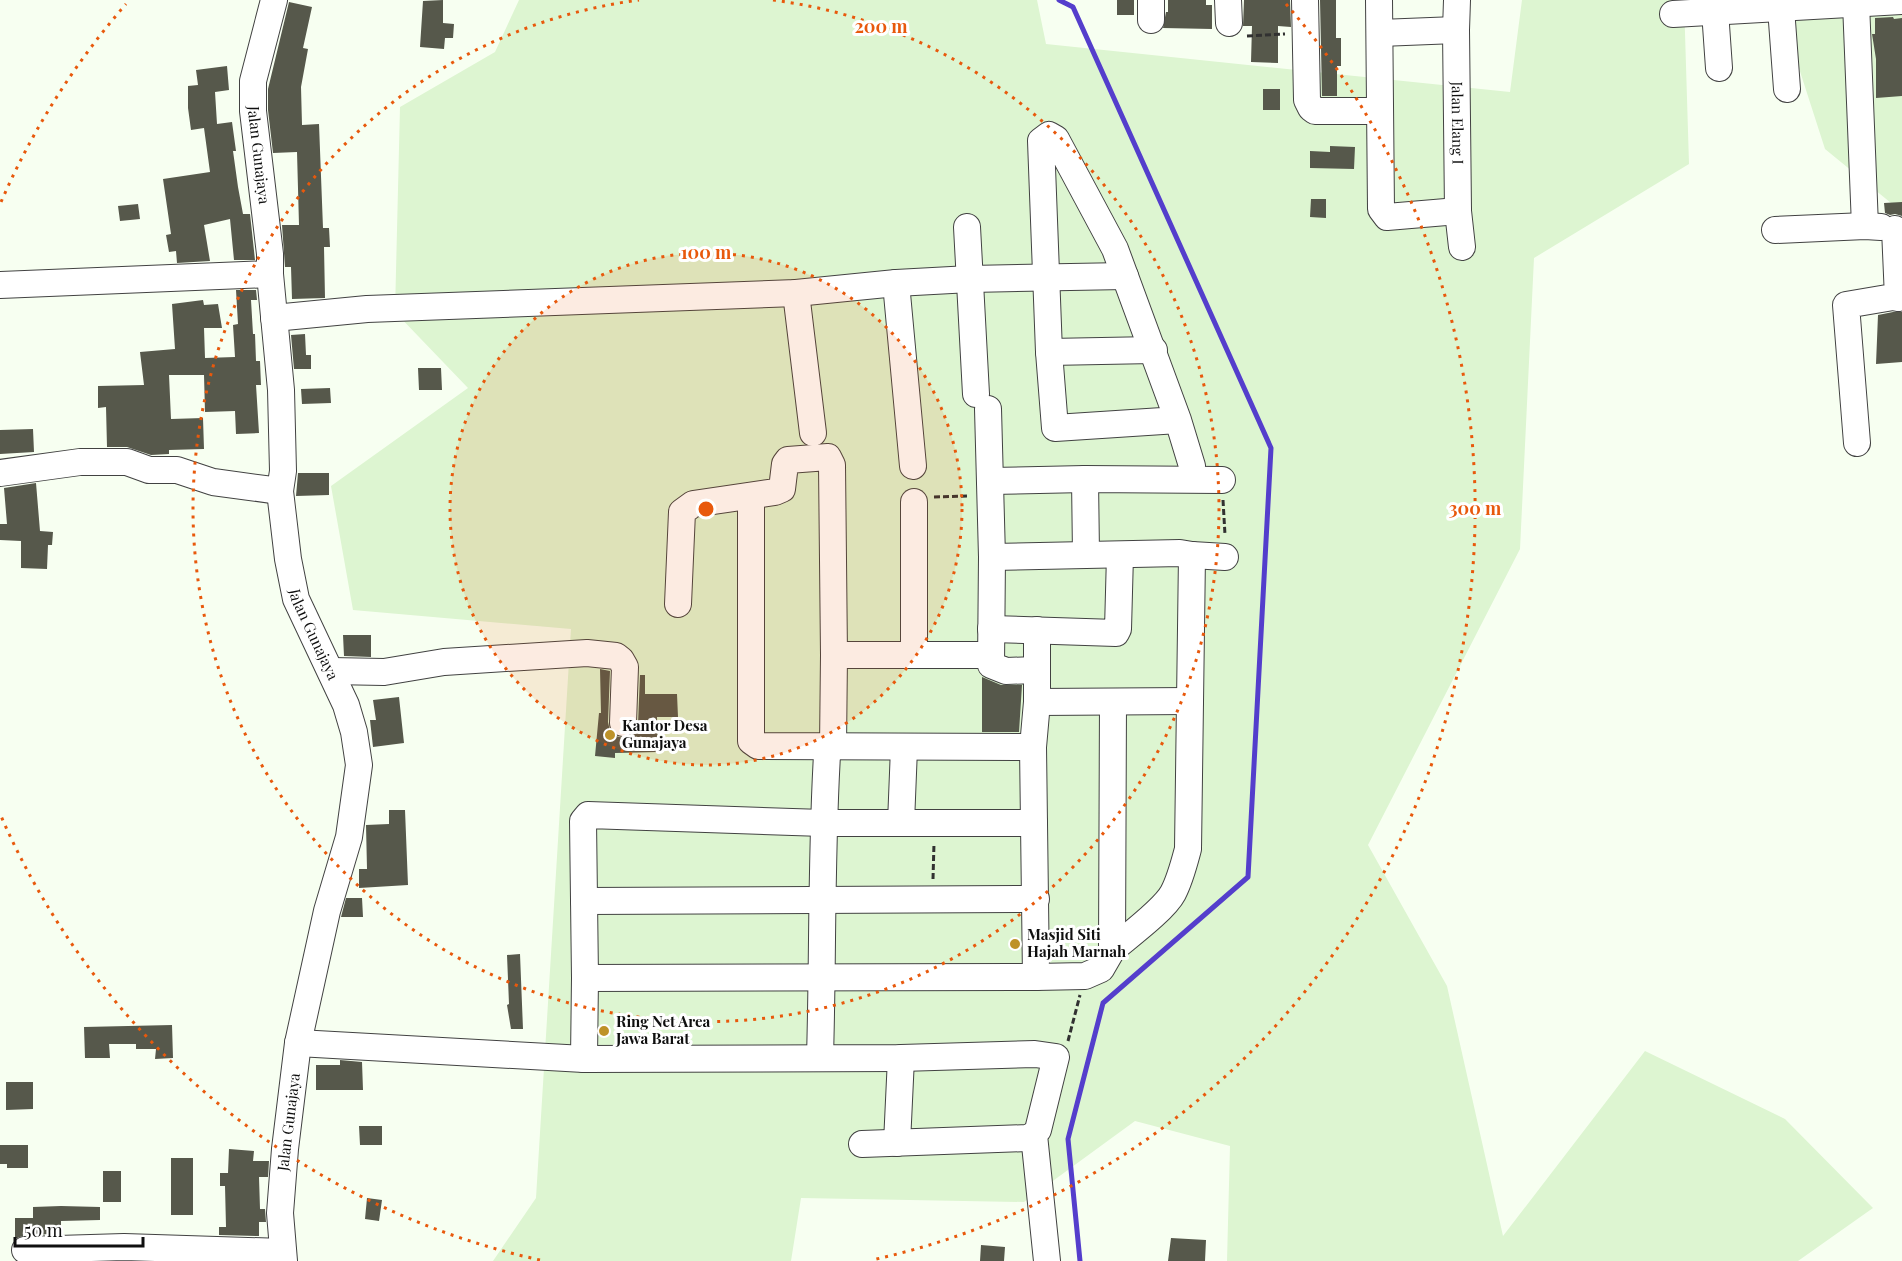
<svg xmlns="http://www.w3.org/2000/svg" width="1902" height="1261" font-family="'Playfair Display',serif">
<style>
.farmland{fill:#ddf5d1}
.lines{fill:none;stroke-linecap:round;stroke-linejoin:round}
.stream{stroke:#543ecc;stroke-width:5}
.building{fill:#56584b}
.minor-casing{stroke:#424242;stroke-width:28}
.path{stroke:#313131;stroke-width:3;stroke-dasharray:6 3;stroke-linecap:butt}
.minor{stroke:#fff;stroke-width:26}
.ring{fill:none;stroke:#e8590c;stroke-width:3;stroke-dasharray:3 6}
.poi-dot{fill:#be9228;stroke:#fff;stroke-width:2}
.labels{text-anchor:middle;stroke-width:6;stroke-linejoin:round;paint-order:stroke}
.street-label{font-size:15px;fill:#0f0f0f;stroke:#fff}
.poi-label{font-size:15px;font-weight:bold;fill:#0f0f0f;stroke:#fff;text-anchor:start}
.centre{fill:#e8590c;stroke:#fff;stroke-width:3}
.ring-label{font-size:18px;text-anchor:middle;font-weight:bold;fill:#e8590c;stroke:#fff;stroke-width:6;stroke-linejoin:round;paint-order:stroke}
</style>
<rect width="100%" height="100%" fill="#f7fff1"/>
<!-- farmland -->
<path class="farmland" d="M519 0H1037L1046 44 1510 92 1522 0H1684L1689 164 1534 258 1520 549 1368 845 1447 986 1503 1236 1645 1051 1785 1119 1873 1208 1798 1261H1227L1230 1146 1135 1121 1024 1202 801 1198 791 1261H493L536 1198 571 629 353 610 331 486 468 388 395 312 400 107 495 52Z
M1777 0H1902V212L1825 149Z"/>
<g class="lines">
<!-- stream -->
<path class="stream" d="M1059 0 1073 7 1271 448 1248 877 1103 1003 1068 1139 1080 1261"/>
</g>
<!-- building -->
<path class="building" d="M443 0V23L454 24 453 38H445L444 49 420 47 423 1Z
M1117 0H1134V15H1117Z
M1168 0H1206V5H1212V29L1163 28 1166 12H1168Z
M1244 0H1290L1291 27 1278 26V63L1251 62 1252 26H1243Z
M1320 0H1336V38H1341V66H1337V96H1322Z
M289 2 312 7 303 48 308 49 301 87 302 125 319 124 323 228H329L330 247H324L325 298 292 299 291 267H285L282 225H299L297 152 273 153 268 110V89Z
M1893 17 1894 19 1902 18V96L1876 98V59L1872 34H1875V18Z
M227 66 229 90 215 92 217 124 232 122 236 151H233L238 187 243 214H250L255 260H234L230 219 204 225 210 261 177 263 176 251 169 252 166 235 171 234 163 179 210 172 204 128 191 130 188 108V86L198 85 196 70Z
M1263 89H1280V110H1263Z
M1330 146 1355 147 1354 169 1310 168V151L1330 152Z
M1311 199H1326V218L1310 217Z
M1902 202V216L1895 214 1890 215 1885 213 1884 203Z
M138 204 140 219 120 221 118 206Z
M236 290H256L257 300H251L253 334H255L256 361H260L261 385H256L259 433 236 434 235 411 205 412 204 375H169L171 419 203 418 204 449 169 450V454L151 455 127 447H107L106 407 98 408V386L144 385 140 352 175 349 172 304 203 300 204 305 218 304 222 328H204L205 358 235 357 233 325 238 324Z
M1893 312H1902V362L1876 364 1878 315Z
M305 334 306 355H311V369H294L291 335Z
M418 368H441L442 390H419Z
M330 388 331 403 302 404 301 389Z
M33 429 34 452 0 454V430Z
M298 473H329V495L296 496Z
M36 483 40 531 53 532 52 545H48L47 569 21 568V541L0 540V524H7L4 488Z
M343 635H371V657L344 656Z
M600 669 610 671 608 722 610 731 616 736 623 738 629 736 636 730 638 724 640 675H645V694H677L678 717H657L658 752 615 753V758L595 756 599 713H601Z
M982 677 1001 685H1022L1019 732H982Z
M399 697 404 743 373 747 370 720H376L373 700Z
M389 810H405L408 885 359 888V869H367L366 825 389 824Z
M346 898H362L363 917H341Z
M520 954 523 1029H511L507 1005 509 1004 507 955Z
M172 1025 173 1058 155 1059 156 1049H136V1044H109L110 1058H85L84 1027Z
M340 1060 362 1062 363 1090H316V1065H340Z
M6 1082H33V1109L6 1110Z
M359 1126H382V1145H360Z
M0 1145H28V1168H7V1164H0Z
M229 1149 254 1151 253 1161H269L268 1177H259L260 1209H265L266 1222H259V1236L219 1235V1227H226L225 1186H220V1173H228Z
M171 1158H193V1215H171Z
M103 1171H121V1202H103Z
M367 1198 382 1200 379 1221 365 1219Z
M61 1206 100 1207V1220L61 1221V1234L25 1235 15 1239V1218H33V1207Z
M1171 1238 1206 1240 1205 1261H1168Z
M981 1245 1005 1247 1004 1261H980Z"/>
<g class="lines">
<defs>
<g id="minor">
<path id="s1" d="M274 0 253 81V111L270 254V274L281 390 283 471 280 491 288 559 296 599 346 705 354 732 359 765 349 837 327 911 298 1043 285 1149 280 1213 284 1261"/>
<path d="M1151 0V20"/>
<path d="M1228 0 1229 23"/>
<path d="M1305 0 1307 100 1311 108 1315 111H1380"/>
<path d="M1379 0 1381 209 1387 217 1458 211"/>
<path id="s2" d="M1457 0 1456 30 1458 211 1462 247"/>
<path d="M1856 3 1865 226"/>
<path d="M1781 8 1787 89"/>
<path d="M1715 11 1719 68"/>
<path d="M1673 14 1902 1"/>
<path d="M1380 33 1456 30"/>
<path d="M967 227 976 394"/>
<path d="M1775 230 1865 226 1881 227"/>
<path d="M896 283 913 466"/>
<path d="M0 285 270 274"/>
<path d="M796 293 813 433"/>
<path d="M274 318 367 309 796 293 896 283 970 279 1125 276"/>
<path d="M1049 352 1154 350"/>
<path d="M988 409 992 557 991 665 1006 671 1036 670"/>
<path d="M1178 420 1055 428 1049 352 1041 141 1049 135 1056 139 1115 249 1178 420 1192 466"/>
<path d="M1857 443 1846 305 1893 297 1898 298 1895 229"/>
<path d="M0 473 80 462H127L149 470H177L213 482 280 491"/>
<path d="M1085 479 1086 554"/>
<path d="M990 481 1085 479 1222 480"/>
<path d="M751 496V741L758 746 1033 747"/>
<path d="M1192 555 1225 557"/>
<path d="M992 557 1180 553 1192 555 1188 849C1184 864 1180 880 1173 893 1164 910 1127 937 1112 950"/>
<path d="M678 604 682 512 693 504 775 492 782 489 785 464 788 460 828 457 832 465 834 655 833 747 827 755C821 856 823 956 820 1057"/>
<path d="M991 629 1116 633 1118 629 1120 555"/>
<path d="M834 655H990"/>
<path d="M914 655V502"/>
<path d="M331 671 384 672 444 662 587 653 616 656 621 660 625 667 623 723"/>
<path d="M1037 702 1190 701"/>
<path d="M901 823 904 748"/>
<path d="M1034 823H823L588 815 583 821 585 978 1036 977 1085 976 1101 969 1112 950 1113 702"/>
<path d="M584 901 1036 899"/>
<path d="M1036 977 1033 747 1037 702V630"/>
<path d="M298 1043 584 1059 901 1058 1035 1054 1056 1057 1038 1130 1034 1135 1047 1261"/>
<path d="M584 1059 585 978"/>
<path d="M897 1143 901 1058"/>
<path d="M862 1144 1027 1138 1034 1135"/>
<path d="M25 1250 124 1247 283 1252"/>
</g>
</defs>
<!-- minor casing -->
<use href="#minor" class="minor-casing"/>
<!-- path -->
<path class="path" d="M1247 36 1285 34
M934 497 969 496
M1223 500 1225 535
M933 879 934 843
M1068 1041 1080 995"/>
<!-- minor -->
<use href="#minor" class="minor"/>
</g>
<!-- distance rings -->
<circle cx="706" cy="509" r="256" fill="#e8590c" fill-opacity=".12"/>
<g class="ring">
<circle cx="706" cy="509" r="256"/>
<path d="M773 0A513 513 0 1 1 639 0"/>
<path d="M540 1260A769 769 0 0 1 1 816M1 202A769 769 0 0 1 126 4M1286 4A769 769 0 0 1 872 1260"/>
</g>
<!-- markers -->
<g class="poi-dot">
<circle cx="610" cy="735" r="6"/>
<circle cx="1015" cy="944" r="6"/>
<circle cx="604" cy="1031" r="6"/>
</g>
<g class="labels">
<!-- street labels -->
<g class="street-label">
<text dy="5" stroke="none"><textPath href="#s2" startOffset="123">Jalan Elang I</textPath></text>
<text dy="5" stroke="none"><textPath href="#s1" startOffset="158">Jalan Gunajaya</textPath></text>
<text dy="5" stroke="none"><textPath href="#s1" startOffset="644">Jalan Gunajaya</textPath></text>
<text transform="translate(289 1122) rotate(-83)" y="5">Jalan Gunajaya</text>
</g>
<!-- poi labels -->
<g class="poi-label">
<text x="622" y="731">Kantor Desa<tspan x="622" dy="17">Gunajaya</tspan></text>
<text x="1027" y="940">Masjid Siti<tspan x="1027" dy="17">Hajah Marnah</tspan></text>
<text x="616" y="1027">Ring Net Area<tspan x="616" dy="17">Jawa Barat</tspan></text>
</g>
</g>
<circle cx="706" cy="509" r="9" class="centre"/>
<g class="ring-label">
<text x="881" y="33">200 m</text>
<text x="706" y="259">100 m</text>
<text x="1475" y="515">300 m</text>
</g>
<!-- scale -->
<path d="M15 1237v9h128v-9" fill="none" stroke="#0f0f0f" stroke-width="3"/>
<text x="24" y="1237" font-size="18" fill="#0f0f0f" stroke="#ffffff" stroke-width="4.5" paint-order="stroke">50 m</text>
</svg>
